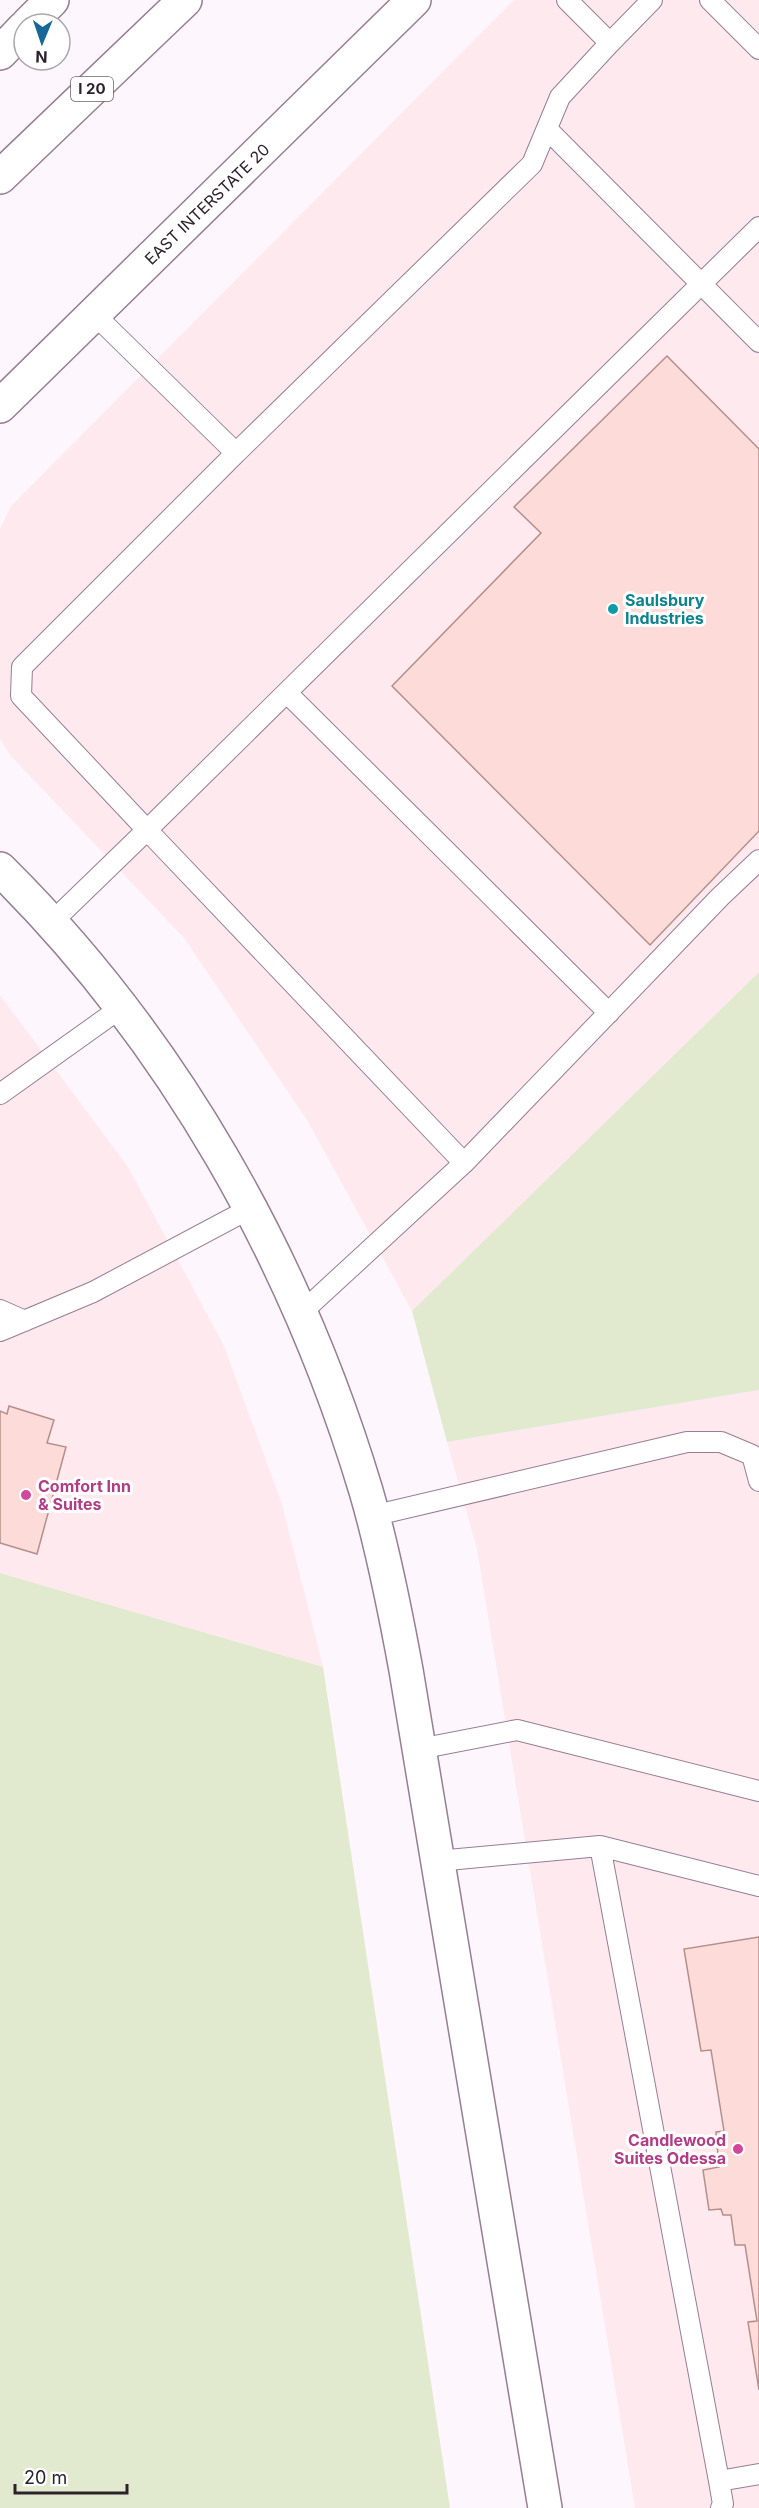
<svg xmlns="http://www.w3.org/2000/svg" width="759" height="2508" font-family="Inter,sans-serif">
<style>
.commercial{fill:#fee9ee}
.green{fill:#e1eace}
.building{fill:#fddbd8;stroke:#b58e8a;stroke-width:1.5}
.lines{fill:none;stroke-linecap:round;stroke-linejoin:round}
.lane-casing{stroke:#977d96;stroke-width:22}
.secondary-casing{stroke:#977d96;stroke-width:36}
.primary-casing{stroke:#977d96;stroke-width:36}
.highway-casing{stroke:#977d96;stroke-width:36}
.lane{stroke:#fff;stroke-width:20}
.secondary{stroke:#fff;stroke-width:33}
.primary{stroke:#fff;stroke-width:33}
.highway{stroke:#fff;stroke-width:33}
.culture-dot{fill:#0f9aa8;stroke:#fff;stroke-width:2}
.hotel-dot{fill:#d1479c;stroke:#fff;stroke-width:2}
.labels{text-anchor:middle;stroke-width:6;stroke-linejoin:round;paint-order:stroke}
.shield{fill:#fff;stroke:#6c646b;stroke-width:1.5}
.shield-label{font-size:15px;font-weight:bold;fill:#2d222c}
.street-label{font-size:16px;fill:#2d222c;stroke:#fff}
.culture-label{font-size:16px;font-weight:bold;fill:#0d838f;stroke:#fff;text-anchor:start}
.hotel-label{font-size:16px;font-weight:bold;fill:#b23c85;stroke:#fff;text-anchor:start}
</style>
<rect width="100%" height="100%" fill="#fdf7fd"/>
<!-- commercial -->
<path class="commercial" d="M514 0H759V972L412 1311 307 1120 184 938 11 756 0 739V529L11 506Z
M0 995 128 1167 224 1346 282 1504 323 1667 0 1573Z
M759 1390V2508H635L477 1549 447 1442Z"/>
<!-- green -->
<path class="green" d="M759 972V1390L447 1442 412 1311Z
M0 1573 323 1667 450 2508H0Z"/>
<!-- building -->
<path class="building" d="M667 356 759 449V831L650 945 392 686 541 533 514 507Z
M9 1406 54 1420 47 1443 66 1447 37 1554 0 1543V1411L7 1414Z
M759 1937V2390L748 2322 757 2321 745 2245H735L731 2215H723L721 2209 709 2210 703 2170 719 2167 716 2132 724 2131 711 2050 701 2051 684 1949Z"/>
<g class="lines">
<defs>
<path id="lane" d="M567 0 610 43 652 0
M710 0 759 49
M547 129 759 342
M93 313 236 453 22 667 21 696 147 830 759 227
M236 453 532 164 560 97 610 43
M287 693 609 1013
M51 923 147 830 464 1163 300 1314
M0 1094 122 1007
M464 1163 720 897 759 860
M0 1310 25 1321
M0 1331 93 1292 251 1208
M372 1516 687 1442H721L752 1455 759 1481
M419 1749 517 1730 759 1791
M600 1846 759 1886
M437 1861 600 1846 719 2481 723 2504 721 2508
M719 2481 759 2474"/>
<path id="secondary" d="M0 406 414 0"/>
<path id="primary" d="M0 869C173 1040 296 1258 366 1491 383 1549 395 1610 406 1670L545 2508"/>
<path id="highway" d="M28 24 52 0
M0 53 24 28
M0 177 185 0"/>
</defs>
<!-- lane casing -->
<use href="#lane" class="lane-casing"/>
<!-- secondary casing -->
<use href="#secondary" class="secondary-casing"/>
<!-- primary casing -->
<use href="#primary" class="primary-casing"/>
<!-- highway casing -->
<use href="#highway" class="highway-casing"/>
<!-- lane -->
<use href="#lane" class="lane"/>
<!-- secondary -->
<use href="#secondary" class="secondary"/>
<!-- primary -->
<use href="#primary" class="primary"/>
<!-- highway -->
<use href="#highway" class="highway"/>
</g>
<!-- markers -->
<circle class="culture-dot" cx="613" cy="609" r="6"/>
<g class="hotel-dot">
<circle cx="26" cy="1495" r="6"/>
<circle cx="738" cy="2149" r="6"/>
</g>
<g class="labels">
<!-- shield labels -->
<rect class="shield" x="71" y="77" width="42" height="24" rx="4.5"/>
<g class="shield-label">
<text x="92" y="94">I 20</text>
</g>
<!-- street labels -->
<g class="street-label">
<text transform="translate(207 204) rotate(-44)" y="6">EAST INTERSTATE 20</text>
</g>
<!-- culture labels -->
<g class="culture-label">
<text x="625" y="606">Saulsbury<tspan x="625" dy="18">Industries</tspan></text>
</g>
<!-- hotel labels -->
<g class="hotel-label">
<text x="38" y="1492">Comfort Inn<tspan x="38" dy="18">&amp; Suites</tspan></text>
<text x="726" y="2146" text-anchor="end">Candlewood<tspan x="726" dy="18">Suites Odessa</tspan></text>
</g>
</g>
<!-- north arrow -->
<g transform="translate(42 42) rotate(182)"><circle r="28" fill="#ffffff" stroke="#aba7ab" stroke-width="1.5"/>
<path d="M0-4.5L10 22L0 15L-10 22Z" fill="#176899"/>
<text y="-9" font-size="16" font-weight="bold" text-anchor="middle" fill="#2d222c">N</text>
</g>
<!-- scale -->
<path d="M15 2484v9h112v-9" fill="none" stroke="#2d222c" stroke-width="3"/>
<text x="24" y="2484" font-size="18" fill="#2d222c" stroke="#ffffff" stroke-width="4.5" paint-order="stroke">20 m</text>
</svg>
